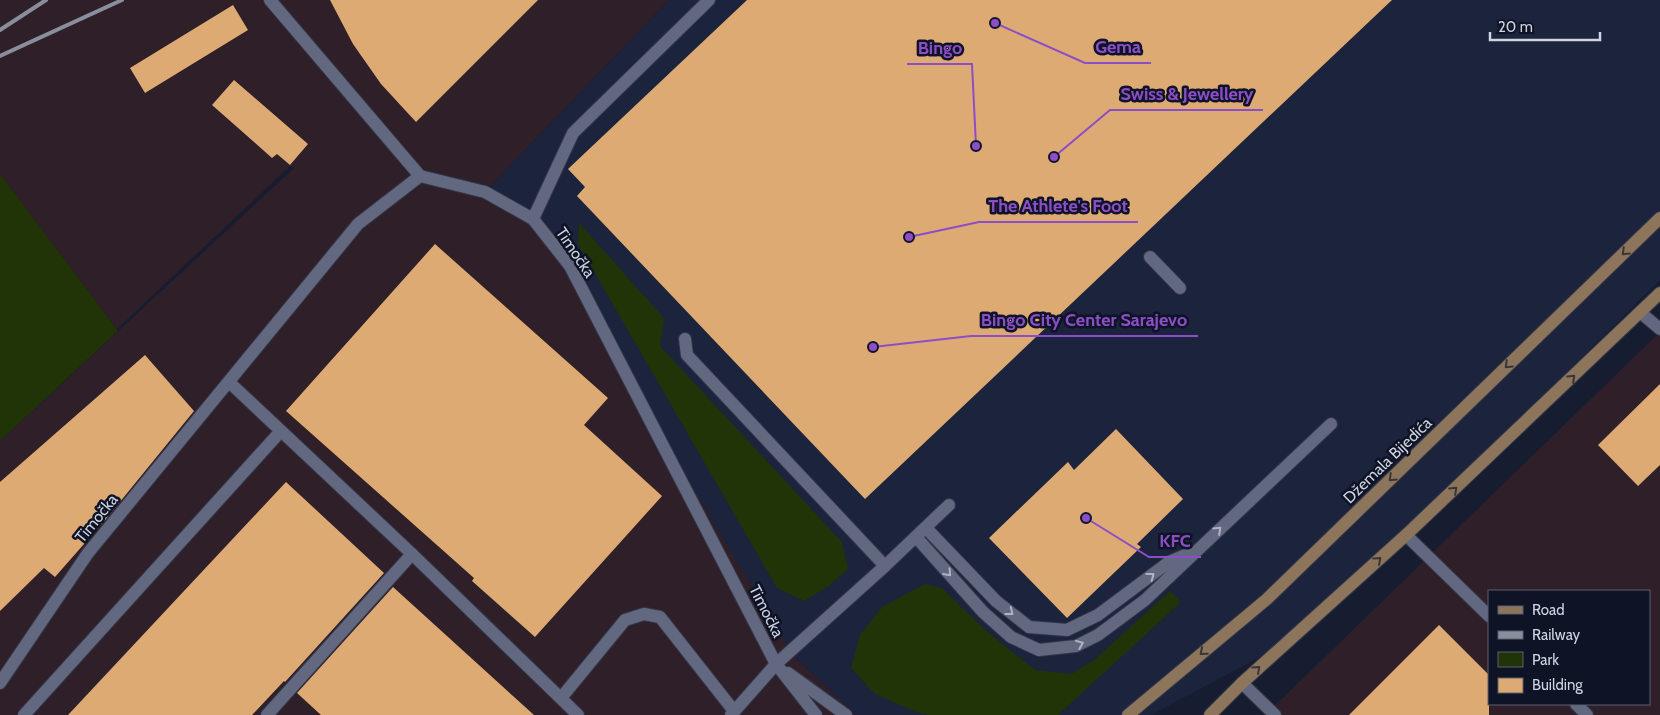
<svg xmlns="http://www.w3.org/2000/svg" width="1660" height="715" font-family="Cabin,sans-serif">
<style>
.built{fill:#1c233d}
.industrial{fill:#2f1f29;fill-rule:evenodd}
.green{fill:#203407}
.building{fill:#deaa73}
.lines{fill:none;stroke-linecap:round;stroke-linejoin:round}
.lane-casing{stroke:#353748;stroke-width:14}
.street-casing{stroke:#353748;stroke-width:14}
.secondary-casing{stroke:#353748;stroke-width:14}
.lane{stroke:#616880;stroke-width:12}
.street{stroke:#616880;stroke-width:12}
.secondary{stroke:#8c755a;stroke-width:12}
.rail{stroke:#898e9d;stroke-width:4}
.oneway{stroke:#3a3538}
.oneway2{stroke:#aeb4c4}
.labels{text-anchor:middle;stroke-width:5;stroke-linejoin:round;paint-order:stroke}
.street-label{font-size:16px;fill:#cfd4e1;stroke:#0e1326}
.leader{fill:none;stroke:#8c4ec6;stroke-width:2}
.callout-dot{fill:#8c4ec6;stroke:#0e1326;stroke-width:2}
.callout-label{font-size:18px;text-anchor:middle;font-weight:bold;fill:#8c4ec6;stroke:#0e1326;stroke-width:5;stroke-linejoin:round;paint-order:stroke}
</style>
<rect width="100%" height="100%" fill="#171d30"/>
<!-- built -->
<path class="built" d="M669 0H1660V280L1301 635 1151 715H856L792 654 485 192Z"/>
<!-- industrial -->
<path class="industrial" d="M0 0H669L485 192 533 219 792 654 856 715H0V441L294 168 290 166 0 439Z
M1660 332V715H1265ZM1489 591H1649V704H1489Z"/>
<!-- green -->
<path class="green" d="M0 174 118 331 0 441Z
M579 223 664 318 660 346 842 542 848 569 829 586 804 601 777 588 578 244Z
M925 584 942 588 985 630 1035 670 1071 674 1094 660 1170 591 1181 602 1058 715H929L916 712 875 694 851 668 860 635 882 607Z"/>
<!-- building -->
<path class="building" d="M330 0H538L416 122 381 84 353 44Z
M747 0H1392L865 499 577 196 585 187 568 169Z
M233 5 248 30 145 93 130 68Z
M234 80 308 144 290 165 277 154 272 158 212 105Z
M435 244 608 398 584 425 662 496 535 637 472 581 474 578 286 411Z
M145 355 194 411 106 519 55 577 44 568 0 611V482Z
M1660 384V465L1638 486 1598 445Z
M1116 429 1183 499 1137 544 1141 547 1067 618 989 538 1068 462 1074 470Z
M286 482 384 573 285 682 284 681 252 715H68Z
M393 587 534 715H321L297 693Z
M1439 625 1489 675V715H1349Z"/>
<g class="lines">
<defs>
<path id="lane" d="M270 0 420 176
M533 219 573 133 709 0
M1150 257 1180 288
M1641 313 1660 329
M685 339 687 355 885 566
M926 528 996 601 1029 627 1067 630 1098 615 1169 562 1190 553
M1406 535 1489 616
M916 537 983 612 1011 637 1039 650 1076 646 1098 635 1145 600 1331 424
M1242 683 1275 715
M561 698 625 620 644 614 660 617 734 711
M1576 704 1587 715
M24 715 280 432
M267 715 412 554
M731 715 776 664 885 566 949 505"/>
<path id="street" d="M229 382 412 554 578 715
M788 673 846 715
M0 683 88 553 358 224 420 176 485 192 533 219 570 266 776 664 816 715"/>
<path id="secondary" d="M1128 715 1267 599 1660 218
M1210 715 1242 683 1406 535 1660 293"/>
</defs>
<!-- lane casing -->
<use href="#lane" class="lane-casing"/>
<!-- street casing -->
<use href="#street" class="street-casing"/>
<!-- secondary casing -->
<use href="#secondary" class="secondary-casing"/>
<!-- lane -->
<use href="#lane" class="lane"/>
<!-- street -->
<use href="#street" class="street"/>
<!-- secondary -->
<use href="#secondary" class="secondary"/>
<!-- rail -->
<path class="rail" d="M0 30 46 0
M0 56 122 0"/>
</g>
<!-- one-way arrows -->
<defs><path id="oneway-chevron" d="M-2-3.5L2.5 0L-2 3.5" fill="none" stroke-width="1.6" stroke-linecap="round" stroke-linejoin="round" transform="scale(1.25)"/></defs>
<g class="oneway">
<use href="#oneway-chevron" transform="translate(1625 252) rotate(136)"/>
<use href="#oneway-chevron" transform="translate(1508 365) rotate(136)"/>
<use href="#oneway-chevron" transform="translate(1572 378) rotate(-43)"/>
<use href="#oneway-chevron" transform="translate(1392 478) rotate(136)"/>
<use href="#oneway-chevron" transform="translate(1454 490) rotate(-43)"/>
<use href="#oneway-chevron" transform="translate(1378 560) rotate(-42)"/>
<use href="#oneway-chevron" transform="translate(1203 652) rotate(140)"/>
<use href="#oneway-chevron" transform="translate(1257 669) rotate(-42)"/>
</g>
<g class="oneway2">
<use href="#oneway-chevron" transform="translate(1218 530) rotate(-43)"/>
<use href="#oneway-chevron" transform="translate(948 573) rotate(48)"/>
<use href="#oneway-chevron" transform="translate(1151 576) rotate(-37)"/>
<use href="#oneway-chevron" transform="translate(1010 612) rotate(38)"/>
<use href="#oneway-chevron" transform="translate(1080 644) rotate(-22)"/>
</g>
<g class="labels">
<!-- street labels -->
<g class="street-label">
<text transform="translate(576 252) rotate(56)" y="6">Timočka</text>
<text transform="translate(1387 460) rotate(-44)" y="6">Džemala Bijedića</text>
<text transform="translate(96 518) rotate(-51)" y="6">Timočka</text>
<text transform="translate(767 611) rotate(63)" y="6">Timočka</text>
</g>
</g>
<!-- callouts -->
<path class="leader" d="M995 23L1085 63H1151M976 146L972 64H907M1054 157L1110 110H1263M909 237L979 222H1138M873 347L971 336H1198M1086 518L1149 557H1201"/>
<g class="callout-dot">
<circle cx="995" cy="23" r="5"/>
<circle cx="976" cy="146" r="5"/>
<circle cx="1054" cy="157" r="5"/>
<circle cx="909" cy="237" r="5"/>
<circle cx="873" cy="347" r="5"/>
<circle cx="1086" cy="518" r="5"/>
</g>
<g class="callout-label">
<text x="1118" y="53">Gema</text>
<text x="940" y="54">Bingo</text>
<text x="1187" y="100">Swiss &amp; Jewellery</text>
<text x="1058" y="212">The Athlete's Foot</text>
<text x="1084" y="326">Bingo City Center Sarajevo</text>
<text x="1175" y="547">KFC</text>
</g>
<!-- legend -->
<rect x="1488" y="590" width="162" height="115" fill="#0e1326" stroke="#5b6071"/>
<rect x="1498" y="606" width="25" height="8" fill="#8c755a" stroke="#5b6071"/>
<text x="1532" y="615" font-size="15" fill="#cfd4e1">Road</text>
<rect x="1498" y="631" width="25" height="8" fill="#898e9d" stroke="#5b6071"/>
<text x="1532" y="640" font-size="15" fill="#cfd4e1">Railway</text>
<rect x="1498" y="652" width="25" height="15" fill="#203407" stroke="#5b6071"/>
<text x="1532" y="665" font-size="15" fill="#cfd4e1">Park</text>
<rect x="1498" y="678" width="25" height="15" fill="#deaa73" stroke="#5b6071"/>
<text x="1532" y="690" font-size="15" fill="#cfd4e1">Building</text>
<!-- scale -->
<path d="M1490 32v8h110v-8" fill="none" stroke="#cfd4e1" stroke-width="2.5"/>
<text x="1498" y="32" font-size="15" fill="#cfd4e1" stroke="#0e1326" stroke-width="4" paint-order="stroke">20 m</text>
</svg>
